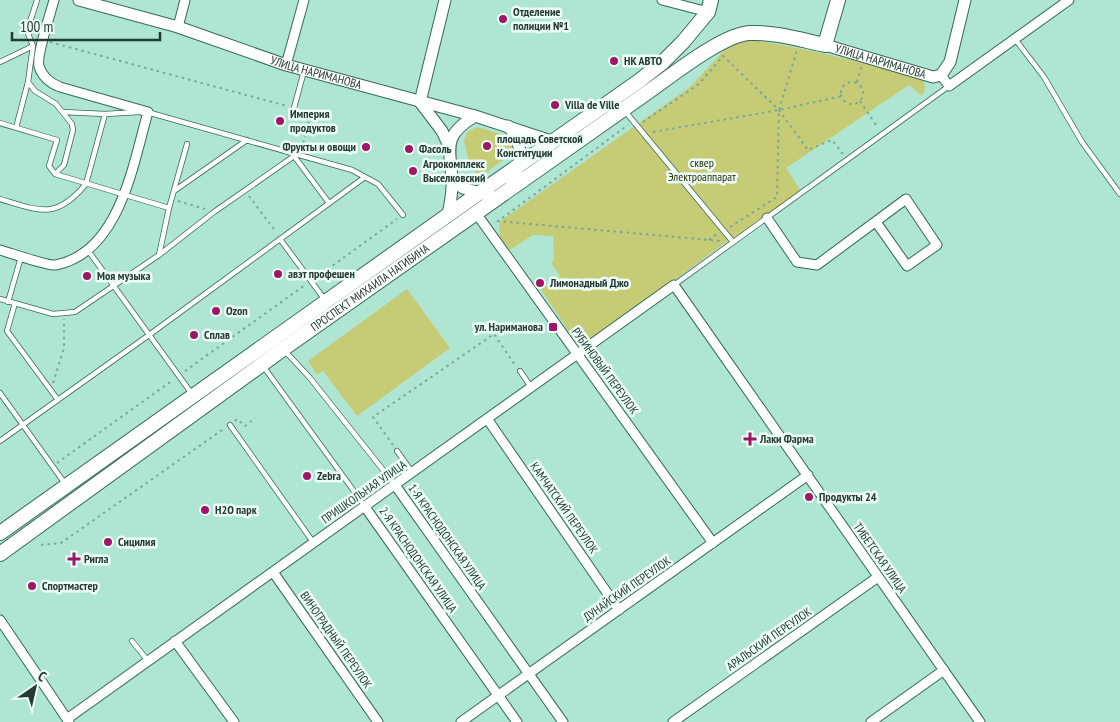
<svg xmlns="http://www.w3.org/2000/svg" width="1120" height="722" font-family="'PT Sans Narrow',sans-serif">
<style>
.green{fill:#c6cc75}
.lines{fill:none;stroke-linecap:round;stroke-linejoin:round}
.service-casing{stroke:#346959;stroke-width:6}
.minor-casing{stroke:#346959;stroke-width:11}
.tertiary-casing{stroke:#346959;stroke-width:13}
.primary-casing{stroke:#346959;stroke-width:16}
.path{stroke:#7ba698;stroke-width:2;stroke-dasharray:2.5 4;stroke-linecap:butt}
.service{stroke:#fff;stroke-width:4.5}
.minor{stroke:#fff;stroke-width:9}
.tertiary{stroke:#fff;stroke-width:11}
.primary{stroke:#fff;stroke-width:14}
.poi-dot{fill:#9e1665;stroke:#edfef8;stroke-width:2}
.labels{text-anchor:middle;stroke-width:5;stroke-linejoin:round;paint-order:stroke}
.poi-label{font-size:12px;font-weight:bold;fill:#243a33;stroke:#edfef8;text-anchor:start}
.street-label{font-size:12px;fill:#243a33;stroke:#edfef8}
.park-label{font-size:12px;fill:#2b2c04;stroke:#edfef8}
</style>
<rect width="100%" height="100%" fill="#aee6d3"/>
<!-- green -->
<path class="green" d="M753 40C797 47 841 57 884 68 894 71 914 74 921 79 927 84 925 91 922 96L909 85 786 168 801 191 746 231 722 245 586 346 578 345 541 290 560 276 551 263 554 260 553 236 533 235 510 250 500 237 499 222 690 87 730 44Z
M477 127 512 137 517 150 484 174H478L470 168 464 141 467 132Z
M407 289 450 348 357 416 323 371 317 375 308 361Z"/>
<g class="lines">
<defs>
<path id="service" d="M37 0 27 31 33 46 28 82 35 91 56 104 72 124 73 130 64 165 55 174
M1015 39 1044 77 1082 142 1120 194
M0 62 33 46
M294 108 304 71
M624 110 733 242
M63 112 105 114 139 112
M147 112 352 170 378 184 403 215
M0 123 57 140 49 166 55 174 169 208 187 144
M16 128 28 82
M294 156 329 203
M174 191 247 140
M0 199C40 211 56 220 86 184L105 114
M280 239 325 300
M87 249 192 394
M159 255 169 208
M674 285 949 86
M0 299 53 314 75 312 159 255 214 212 297 154
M8 302 21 257
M15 303 7 331 58 400
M284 350 310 378 395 485
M263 366 364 505
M520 371 531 387
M0 393 66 485
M230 425 313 542
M0 441 149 335 365 177
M397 451 412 472
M132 641 148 661"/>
<path id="minor" d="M662 0 708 12
M178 27 185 0
M286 65 304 0
M941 75 949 86 1069 0
M476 213 713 543
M767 218 797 262 817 265 906 199 937 245 907 266 876 222
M0 250C11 253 47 266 56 265 120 252 133 164 148 112L60 87C50 83 42 77 39 66 36 56 51 12 54 0
M488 420 619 610
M395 485 563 722
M365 507 517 722
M273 572 378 722
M0 620 69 722
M175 641 234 722
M67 719C268 573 473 431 674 285L980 722
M461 722 808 475
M673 722 878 577
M871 722 944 670"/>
<g id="tertiary">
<path id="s1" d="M79 0 178 27 286 65 475 116 554 142"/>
<path id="s2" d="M825 45 933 77 941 75 950 62 965 0"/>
<path d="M420 102 445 0"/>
<path d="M420 102 442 131 449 146"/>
<path d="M508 126C527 149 521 165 509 190"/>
<path d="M452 180 463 188 497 198"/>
<path d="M448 215C450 203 453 192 452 180 450 147 442 136 475 116"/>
</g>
<g id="primary">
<path d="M0 533 448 215 639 81 662 63 683 42 708 12 711 0"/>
<path id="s3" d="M0 554 283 349 648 92C671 76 723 34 750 33 775 32 801 40 825 45L838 0"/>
</g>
</defs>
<!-- service casing -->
<use href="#service" class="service-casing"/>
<!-- minor casing -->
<use href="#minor" class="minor-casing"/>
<!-- tertiary casing -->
<use href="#tertiary" class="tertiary-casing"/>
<!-- primary casing -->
<use href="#primary" class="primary-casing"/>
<!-- path -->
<path class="path" d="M50 42 287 106
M841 93a11 11 0 1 1 22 0a11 11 0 1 1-22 0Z
M857 82 862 65
M860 101 878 128
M300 113 309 120 302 148
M643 122 699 84 723 56 779 110 808 150 832 140 843 154
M653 132 779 110 842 96
M249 196 276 232
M178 201 205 209
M497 221 721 241
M497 222 628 125
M730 227 777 197 779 110 797 50
M709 240 717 234
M317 277 397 219
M185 371 305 285
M53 383 64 348V319
M235 421 237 419 245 426 255 418
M393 445 373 417 494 334 515 365
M57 463 173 380
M41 545 61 543 225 428"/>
<!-- service -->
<use href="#service" class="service"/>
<!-- minor -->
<use href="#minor" class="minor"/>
<!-- tertiary -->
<use href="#tertiary" class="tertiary"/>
<!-- primary -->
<use href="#primary" class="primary"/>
</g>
<!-- markers -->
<g class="poi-dot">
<circle cx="503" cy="19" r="5"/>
<circle cx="614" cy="61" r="5"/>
<circle cx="555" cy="105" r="5"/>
<circle cx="280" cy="121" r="5"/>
<circle cx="487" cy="146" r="5"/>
<circle cx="366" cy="147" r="5"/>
<circle cx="409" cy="149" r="5"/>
<circle cx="413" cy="171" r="5"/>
<circle cx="278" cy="274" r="5"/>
<circle cx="87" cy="276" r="5"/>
<circle cx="540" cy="283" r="5"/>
<circle cx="216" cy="311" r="5"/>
<rect x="548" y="322" width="10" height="10" rx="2.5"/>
<circle cx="194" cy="335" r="5"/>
<path d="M747.5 431.5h5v5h5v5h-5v5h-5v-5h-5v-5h5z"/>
<circle cx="307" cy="476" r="5"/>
<circle cx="809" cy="497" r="5"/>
<circle cx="205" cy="510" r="5"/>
<circle cx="108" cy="542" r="5"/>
<path d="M71.5 551.5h5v5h5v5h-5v5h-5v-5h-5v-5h5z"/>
<circle cx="32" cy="586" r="5"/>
</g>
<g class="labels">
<!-- poi labels -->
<g class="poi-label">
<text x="513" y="16">Отделение<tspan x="513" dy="14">полиции №1</tspan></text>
<text x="624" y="65">НК АВТО</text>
<text x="565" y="109">Villa de Ville</text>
<text x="290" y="118">Империя<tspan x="290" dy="14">продуктов</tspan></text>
<text x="497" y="143">площадь Советской<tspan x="497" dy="14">Конституции</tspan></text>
<text x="356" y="151" text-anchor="end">Фрукты и овощи</text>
<text x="419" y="153">Фасоль</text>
<text x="423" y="168">Агрокомплекс<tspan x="423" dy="14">Выселковский</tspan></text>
<text x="288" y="278">авэт профешен</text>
<text x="97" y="280">Моя музыка</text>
<text x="550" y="287">Лимонадный Джо</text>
<text x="226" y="315">Ozon</text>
<text x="543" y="331" text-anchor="end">ул. Нариманова</text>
<text x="204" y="339">Сплав</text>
<text x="760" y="443">Лаки Фарма</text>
<text x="317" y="480">Zebra</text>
<text x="819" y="501">Продукты 24</text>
<text x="215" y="514">H2O парк</text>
<text x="118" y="546">Сицилия</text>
<text x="84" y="563">Ригла</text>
<text x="42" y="590">Спортмастер</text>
</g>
<!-- street labels -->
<g class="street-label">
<text dy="4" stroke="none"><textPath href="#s2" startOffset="58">УЛИЦА НАРИМАНОВА</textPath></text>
<text dy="4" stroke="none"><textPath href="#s1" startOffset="248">УЛИЦА НАРИМАНОВА</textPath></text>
<text dy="4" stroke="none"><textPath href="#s3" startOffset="456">ПРОСПЕКТ МИХАИЛА НАГИБИНА</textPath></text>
<text transform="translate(605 371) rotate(54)" y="4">РУБИНОВЫЙ ПЕРЕУЛОК</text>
<text transform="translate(364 492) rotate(-35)" y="4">ПРИШКОЛЬНАЯ УЛИЦА</text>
<text transform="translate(564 508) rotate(55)" y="4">КАМЧАТСКИЙ ПЕРЕУЛОК</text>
<text transform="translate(447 537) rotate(55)" y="4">1-Я КРАСНОДОНСКАЯ УЛИЦА</text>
<text transform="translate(880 558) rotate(55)" y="4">ТИБЕТСКАЯ УЛИЦА</text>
<text transform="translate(418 560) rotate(55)" y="4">2-Я КРАСНОДОНСКАЯ УЛИЦА</text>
<text transform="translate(627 589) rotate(-35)" y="4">ДУНАЙСКИЙ ПЕРЕУЛОК</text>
<text transform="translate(769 639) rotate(-35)" y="4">АРАЛЬСКИЙ ПЕРЕУЛОК</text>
<text transform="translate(336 640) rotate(55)" y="4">ВИНОГРАДНЫЙ ПЕРЕУЛОК</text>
</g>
<!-- park labels -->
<g class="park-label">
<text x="702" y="167">cквер<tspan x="702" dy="14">Электроаппарат</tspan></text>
</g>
</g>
<!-- north arrow -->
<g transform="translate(35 687) rotate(34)" stroke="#edfef8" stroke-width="4" paint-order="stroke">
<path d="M0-4L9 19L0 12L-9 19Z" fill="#243a33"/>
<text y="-8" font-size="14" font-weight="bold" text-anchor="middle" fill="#243a33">С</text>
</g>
<!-- scale -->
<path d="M12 32v8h148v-8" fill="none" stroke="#243a33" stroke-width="2.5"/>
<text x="20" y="32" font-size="15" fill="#243a33" stroke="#edfef8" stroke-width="4" paint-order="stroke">100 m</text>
</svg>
